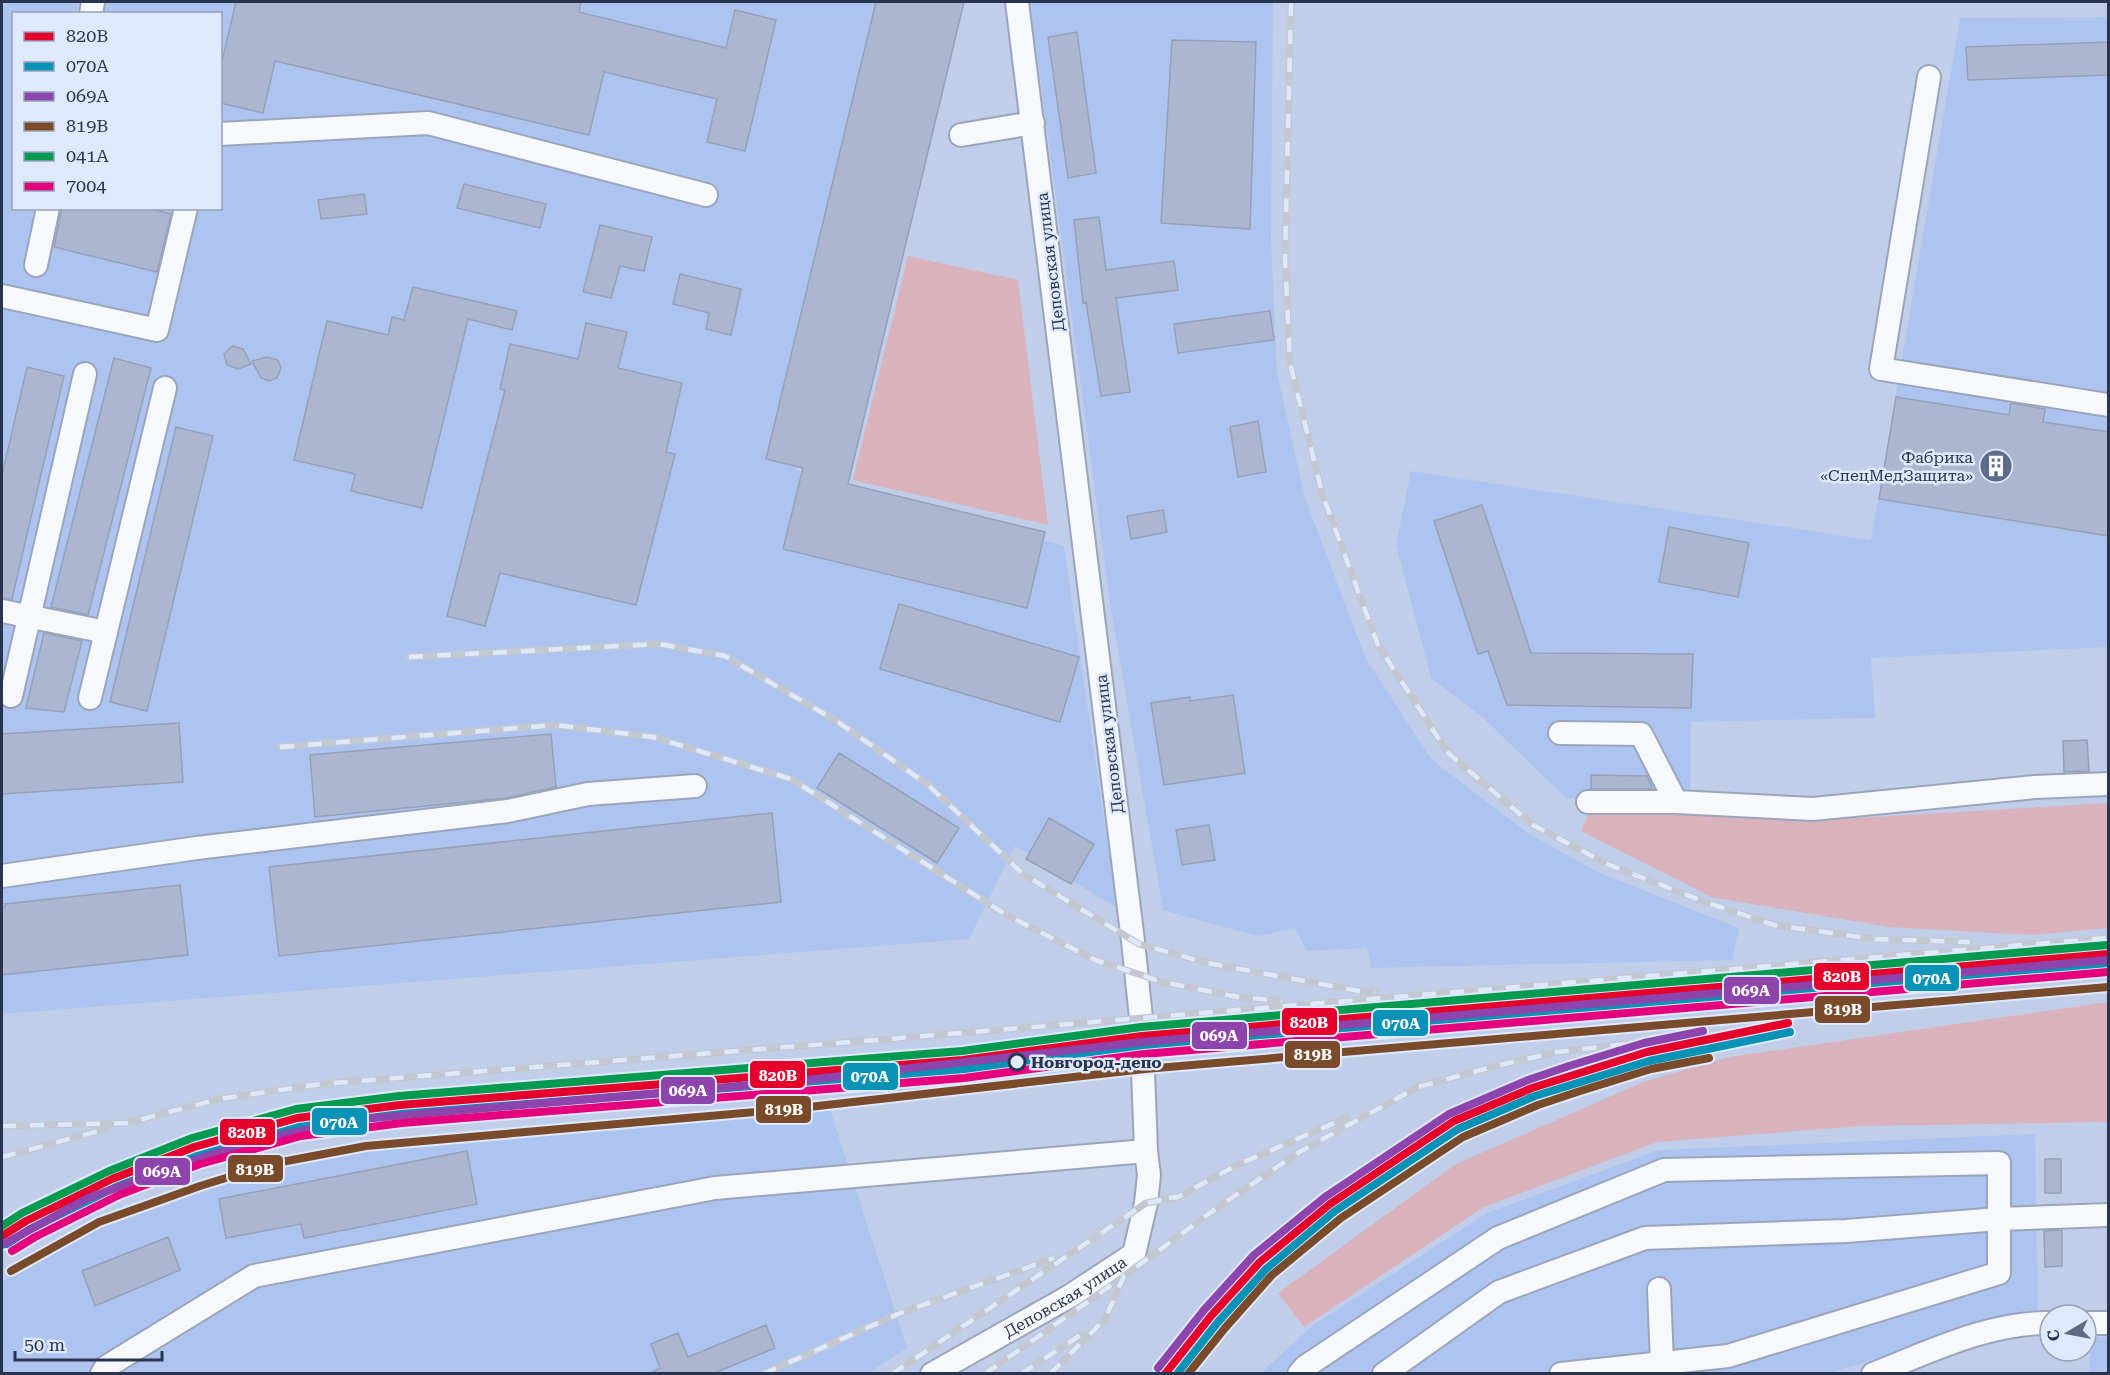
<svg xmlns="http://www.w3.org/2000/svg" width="2110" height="1375" font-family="'Roboto Serif',serif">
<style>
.built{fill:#aec4f0}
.green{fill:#d9b2bc}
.building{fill:#abb7d0;stroke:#95a0b8;stroke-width:1.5}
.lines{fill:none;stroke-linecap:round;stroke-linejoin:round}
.minor-casing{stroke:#9aa5bd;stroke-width:26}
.minor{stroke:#f6f8fc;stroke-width:22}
.rail-casing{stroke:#c3c8d0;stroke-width:7}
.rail{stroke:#dee9fd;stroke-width:4.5;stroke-dasharray:14;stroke-linecap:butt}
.rail-1-casing{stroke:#dee9fd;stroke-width:12}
.rail-2-casing{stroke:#dee9fd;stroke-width:12}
.rail-3-casing{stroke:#dee9fd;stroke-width:12}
.rail-4-casing{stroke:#dee9fd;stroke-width:12}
.rail-5-casing{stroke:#dee9fd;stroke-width:12}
.rail-6-casing{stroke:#dee9fd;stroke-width:12}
.rail-1{stroke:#e4002b;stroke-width:8}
.rail-2{stroke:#0892b5;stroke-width:8}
.rail-3{stroke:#8e44ad;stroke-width:8}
.rail-4{stroke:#7a4b2a;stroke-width:8}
.rail-5{stroke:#049b51;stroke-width:8}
.rail-6{stroke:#e5007d;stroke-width:8}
.stop-dot{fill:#dee9fd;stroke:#293550;stroke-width:3}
.labels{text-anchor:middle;stroke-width:5;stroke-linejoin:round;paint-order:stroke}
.street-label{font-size:16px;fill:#293550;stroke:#dee9fd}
.poi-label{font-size:16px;fill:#293550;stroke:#dee9fd;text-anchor:end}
.stop-label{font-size:16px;font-weight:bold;fill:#293550;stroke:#dee9fd;text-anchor:start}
.line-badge{stroke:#dee9fd;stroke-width:2}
.badge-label{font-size:16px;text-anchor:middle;font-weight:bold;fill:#fff}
</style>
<rect width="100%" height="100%" fill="#c0ceea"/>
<!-- built -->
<path class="built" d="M2 2H79L76 13 14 14V208H220V14L100 13 103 2H896L796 470 1064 546 1117 908 1015 846 969 939 2 1014Z
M1030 2H1273L1271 240 1277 372 1305 498 1366 659 1432 760 1528 833 1597 872 1739 928 1732 960 1371 968 1367 948 1307 951 1295 929 1257 936 1163 910 1110 604Z
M2108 17V647L1871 658 1875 718 1691 722 1690 794 1567 799 1482 717 1431 678 1396 545 1411 471 1871 540 1960 18Z
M830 1109 907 1348 867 1374H2V1282L29 1263 154 1196 321 1151Z
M2035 1134 2038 1311 1829 1373 1260 1374 1312 1326 1487 1213 1659 1150Z
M2090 1337H2108V1373H2090Z"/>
<!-- green -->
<path class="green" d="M908 256 1018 280 1048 525 853 480Z
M2108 803V928L2031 935 1889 927 1711 897 1581 831 1590 810 1823 820Z
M2108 1002V1122L1863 1126 1657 1142 1484 1207 1304 1327 1278 1293 1456 1164 1643 1082 1729 1057Z"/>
<!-- building -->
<path class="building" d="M236 2H581L579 12 726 48 735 10 776 20 745 151 707 142 717 99 604 72 589 135 275 61 263 113 220 103V69Z
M876 2H964L848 484 1045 532 1027 608 783 549 803 468 766 459Z
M1077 32 1096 173 1068 178 1048 37Z
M1172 40 1256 42 1250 229 1161 223Z
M2109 42V75L1968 80 1966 47Z
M464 184 546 204 540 228 457 208Z
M364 194 367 214 321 219 318 200Z
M62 208H147L171 214 157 272 54 247Z
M1099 217 1106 270 1174 261 1178 290 1116 298 1130 392 1101 396 1086 302 1083 303 1074 220Z
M600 225 652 237 644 271 620 266 611 298 583 292Z
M680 274 741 289 731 335 706 329 709 313 673 304Z
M413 287 517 311 512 330 468 319 422 508 351 491 355 474 294 460 327 321 388 335 392 317 404 320Z
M1270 311 1274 340 1178 353 1174 324Z
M586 323 627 332 618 368 682 383 666 452 675 454 636 605 500 573 485 626 447 616 505 390 500 389 510 344 578 359Z
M232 346 243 349 251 364 238 369 227 365 224 354Z
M267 357 278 360 281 368 277 378 269 381 261 378 252 361Z
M114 358 151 368 88 615 51 607Z
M27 367 64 376 12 599 2 598V475Z
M1896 397 2009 415 2011 403 2045 409 2043 422 2109 432V536L1879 499Z
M1258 421 1266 472 1238 477 1230 427Z
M176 427 213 436 147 711 110 702Z
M1482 505 1531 653 1693 654 1691 708 1507 705 1488 651 1478 654 1434 521Z
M1163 510 1167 532 1131 539 1127 516Z
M1669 527 1749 543 1738 597 1659 582Z
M899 604 1079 657 1060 722 880 669Z
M44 633 82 641 64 712 26 708Z
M1233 695 1245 773 1164 785 1151 703 1190 697V701Z
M179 723 183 782 2 794V734Z
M551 734 556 787 506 798 315 817 310 755Z
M2087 740 2089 771 2064 772 2063 741Z
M839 753 959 828 937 863 817 788Z
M1591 775 1647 776 1653 789H1591Z
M772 813 781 902 279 956 269 867Z
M1049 818 1094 844 1071 884 1026 859Z
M1209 825 1215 860 1182 865 1176 830Z
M180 885 188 955 2 975V908L5 907V904Z
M467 1151 477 1204 304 1238 301 1224 226 1238 219 1199Z
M2045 1159H2061V1193H2045Z
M2062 1230V1266L2045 1267 2044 1231Z
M168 1237 180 1270 95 1306 82 1271Z
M766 1325 775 1348 712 1374H649L660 1368 651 1344 678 1333 688 1357Z"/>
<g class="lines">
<defs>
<g id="minor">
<path d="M91 14 93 2"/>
<path d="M1929 77 1881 369 2108 405"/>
<path d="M220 134 428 123 706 195"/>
<path d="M961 135 1033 123"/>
<path d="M36 265 48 208"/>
<path d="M2 296 157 330 186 208"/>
<path d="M2 611 106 632"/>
<path d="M11 696 85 374"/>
<path d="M90 698 165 388"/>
<path d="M1560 733 1641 734 1676 802 1813 809 2035 787 2108 784"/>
<path d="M1588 802H1676"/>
<path d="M2 876 197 848 508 811 588 794 695 786"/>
<path d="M1659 1289 1662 1363"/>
<path d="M2086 1323H2108"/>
<path d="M102 1374 106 1367 254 1276 715 1188 1146 1151"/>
<path id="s1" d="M932 1374 1070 1296 1134 1254 1146 1203 1149 1175 1146 1151 1141 1018 1133 941 1017 2"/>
<path d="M1299 1374 1305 1367 1498 1238 1664 1170 1999 1163V1273L1728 1356 1561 1374"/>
<path d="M1384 1374 1499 1292 1645 1238 1846 1231 1999 1219 2108 1215"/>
<path d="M1873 1374C1929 1352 1989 1322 2050 1323"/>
</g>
</defs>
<!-- minor casing -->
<use href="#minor" class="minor-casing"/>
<!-- minor -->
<use href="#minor" class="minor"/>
<defs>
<path id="rail" d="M1291 2 1285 258 1290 363 1322 493 1378 645 1448 753 1533 825 1607 864 1705 902 1774 925 1874 939 1970 942
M409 657 659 644 725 656 838 722 927 784 1023 874 1139 944 1207 963 1359 991 1375 992
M280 747 555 725 653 737 791 779 1005 914 1095 960 1163 982 1238 997 1282 1001
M1931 999 2108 985
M2 1126 127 1123 219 1099 321 1084 876 1040 2108 938
M2 1157 106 1129
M1169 1198 1178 1197 1237 1165 1346 1118
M763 1374 898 1314 1054 1258
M892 1374 1146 1203 1178 1197
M985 1374 1123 1277
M1021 1374 1082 1334
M1050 1374 1105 1319 1124 1276 1221 1205 1301 1151 1418 1087 1496 1066 1557 1052 1754 1029"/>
</defs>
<!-- rail casing -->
<use href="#rail" class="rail-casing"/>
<!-- rail -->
<use href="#rail" class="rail"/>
<defs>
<path id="rail-1" d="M2 1236 26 1221 112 1179 194 1147 297 1118 400 1105 963 1060 1142 1036 2108 954
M1165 1374 1211 1316 1260 1262 1330 1204 1454 1121 1532 1088 1647 1052 1788 1023"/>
<path id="rail-2" d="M7 1244 30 1229 116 1187 197 1156 299 1127 401 1114 964 1069 1143 1045 2108 963
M1177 1374 1218 1322 1266 1269 1335 1211 1458 1129 1535 1096 1649 1061 1790 1032"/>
<path id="rail-3" d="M2 1245 88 1198 191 1161 265 1138 362 1119 797 1081 1142 1042 2107 960
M1158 1368 1204 1310 1254 1255 1325 1197 1449 1114 1528 1080 1569 1066 1644 1043 1703 1031"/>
<path id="rail-4" d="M11 1271 99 1222 200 1186 271 1164 366 1146 800 1108 1145 1069 2108 987
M1188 1374 1225 1328 1272 1275 1341 1218 1463 1137 1538 1105 1577 1092 1651 1069 1709 1058"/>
<path id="rail-5" d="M2 1226 22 1213 109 1171 192 1138 296 1109 399 1096 962 1051 1141 1027 2107 945"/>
<path id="rail-6" d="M12 1251 35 1237 119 1195 200 1164 301 1136 402 1123 964 1078 1144 1054 2108 972"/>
</defs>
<!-- rail-1 casing -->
<use href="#rail-1" class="rail-1-casing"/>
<!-- rail-2 casing -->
<use href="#rail-2" class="rail-2-casing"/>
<!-- rail-3 casing -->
<use href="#rail-3" class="rail-3-casing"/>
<!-- rail-4 casing -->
<use href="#rail-4" class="rail-4-casing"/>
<!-- rail-5 casing -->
<use href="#rail-5" class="rail-5-casing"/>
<!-- rail-6 casing -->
<use href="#rail-6" class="rail-6-casing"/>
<!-- rail-1 -->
<use href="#rail-1" class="rail-1"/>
<!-- rail-2 -->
<use href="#rail-2" class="rail-2"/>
<!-- rail-3 -->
<use href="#rail-3" class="rail-3"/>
<!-- rail-4 -->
<use href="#rail-4" class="rail-4"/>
<!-- rail-5 -->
<use href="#rail-5" class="rail-5"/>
<!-- rail-6 -->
<use href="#rail-6" class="rail-6"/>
</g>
<!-- icons -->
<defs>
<symbol id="building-disc" viewBox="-11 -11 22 22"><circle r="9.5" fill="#5e6b86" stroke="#dee9fd"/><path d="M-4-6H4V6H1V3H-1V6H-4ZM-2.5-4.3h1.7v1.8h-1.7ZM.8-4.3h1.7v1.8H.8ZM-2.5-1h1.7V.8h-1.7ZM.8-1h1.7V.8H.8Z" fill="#fff"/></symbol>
</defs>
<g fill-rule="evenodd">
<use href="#building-disc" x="1977" y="447" width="38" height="38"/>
</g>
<!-- markers -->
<circle class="stop-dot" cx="1017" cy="1062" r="8"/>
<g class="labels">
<!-- street labels -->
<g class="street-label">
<text transform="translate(1050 262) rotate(-97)" y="6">Деповская улица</text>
<text transform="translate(1109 744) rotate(-97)" y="6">Деповская улица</text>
<text dy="6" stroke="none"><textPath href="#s1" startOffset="154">Деповская улица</textPath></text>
</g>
<!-- poi labels -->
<g class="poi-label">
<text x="1973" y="463">Фабрика<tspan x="1973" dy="18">«СпецМедЗащита»</tspan></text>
</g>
<!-- stop labels -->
<g class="stop-label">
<text x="1031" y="1068">Новгород-депо</text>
</g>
</g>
<g class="line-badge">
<rect x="1813" y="962" width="57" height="29" rx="6" fill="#e4002b"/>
<rect x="1904" y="964" width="56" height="28" rx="6" fill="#0892b5"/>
<rect x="1723" y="976" width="57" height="29" rx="6" fill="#8e44ad"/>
<rect x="1814" y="995" width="57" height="29" rx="6" fill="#7a4b2a"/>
<rect x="1281" y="1007" width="57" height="29" rx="6" fill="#e4002b"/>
<rect x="1372" y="1009" width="57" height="28" rx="6" fill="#0892b5"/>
<rect x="1191" y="1021" width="57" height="29" rx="6" fill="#8e44ad"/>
<rect x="1284" y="1040" width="57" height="29" rx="6" fill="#7a4b2a"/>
<rect x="749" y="1060" width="57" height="29" rx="6" fill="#e4002b"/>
<rect x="842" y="1062" width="57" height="29" rx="6" fill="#0892b5"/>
<rect x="660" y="1076" width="56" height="29" rx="6" fill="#8e44ad"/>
<rect x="755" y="1095" width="57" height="29" rx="6" fill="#7a4b2a"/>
<rect x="311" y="1107" width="57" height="29" rx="6" fill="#0892b5"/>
<rect x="219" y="1118" width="57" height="28" rx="6" fill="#e4002b"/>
<rect x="227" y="1154" width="57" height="29" rx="6" fill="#7a4b2a"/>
<rect x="134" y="1157" width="57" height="29" rx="6" fill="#8e44ad"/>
</g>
<g class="badge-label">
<text x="1842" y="982">820В</text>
<text x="1932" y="984">070А</text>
<text x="1751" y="996">069А</text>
<text x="1843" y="1015">819В</text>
<text x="1309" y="1028">820В</text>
<text x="1401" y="1029">070А</text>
<text x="1219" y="1041">069А</text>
<text x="1313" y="1060">819В</text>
<text x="778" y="1081">820В</text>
<text x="870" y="1082">070А</text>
<text x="688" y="1096">069А</text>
<text x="784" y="1115">819В</text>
<text x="339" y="1128">070А</text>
<text x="247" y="1138">820В</text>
<text x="255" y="1175">819В</text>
<text x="162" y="1177">069А</text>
</g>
<!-- border -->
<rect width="2110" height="1375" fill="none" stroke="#293550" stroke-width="6"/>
<!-- legend -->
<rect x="12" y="12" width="210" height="198" fill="#dee9fd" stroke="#96a1b8" stroke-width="1.5"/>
<rect x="24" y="32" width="30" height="9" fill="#e4002b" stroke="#96a1b8" stroke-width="1.5"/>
<text x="66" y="42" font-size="18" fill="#293550">820В</text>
<rect x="24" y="62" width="30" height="9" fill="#0892b5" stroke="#96a1b8" stroke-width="1.5"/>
<text x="66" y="72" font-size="18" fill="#293550">070А</text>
<rect x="24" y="92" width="30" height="9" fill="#8e44ad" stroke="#96a1b8" stroke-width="1.5"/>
<text x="66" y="102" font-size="18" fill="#293550">069А</text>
<rect x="24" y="122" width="30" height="9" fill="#7a4b2a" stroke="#96a1b8" stroke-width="1.5"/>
<text x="66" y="132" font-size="18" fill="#293550">819В</text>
<rect x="24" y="152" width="30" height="9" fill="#049b51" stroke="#96a1b8" stroke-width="1.5"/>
<text x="66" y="162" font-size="18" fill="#293550">041А</text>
<rect x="24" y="182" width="30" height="9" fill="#e5007d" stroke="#96a1b8" stroke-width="1.5"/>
<text x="66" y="192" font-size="18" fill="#293550">7004</text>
<!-- north arrow -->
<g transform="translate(2068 1333) rotate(260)"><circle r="28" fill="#dee9fd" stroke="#96a1b8" stroke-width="1.5"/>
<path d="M0-4.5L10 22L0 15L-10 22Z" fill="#5e6b86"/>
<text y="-9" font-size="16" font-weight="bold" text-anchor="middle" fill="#293550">С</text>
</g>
<!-- scale -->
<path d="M15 1351v9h147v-9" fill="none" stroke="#293550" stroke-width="3"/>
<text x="24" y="1351" font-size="18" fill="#293550" stroke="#dee9fd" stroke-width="4.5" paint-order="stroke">50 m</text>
</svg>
